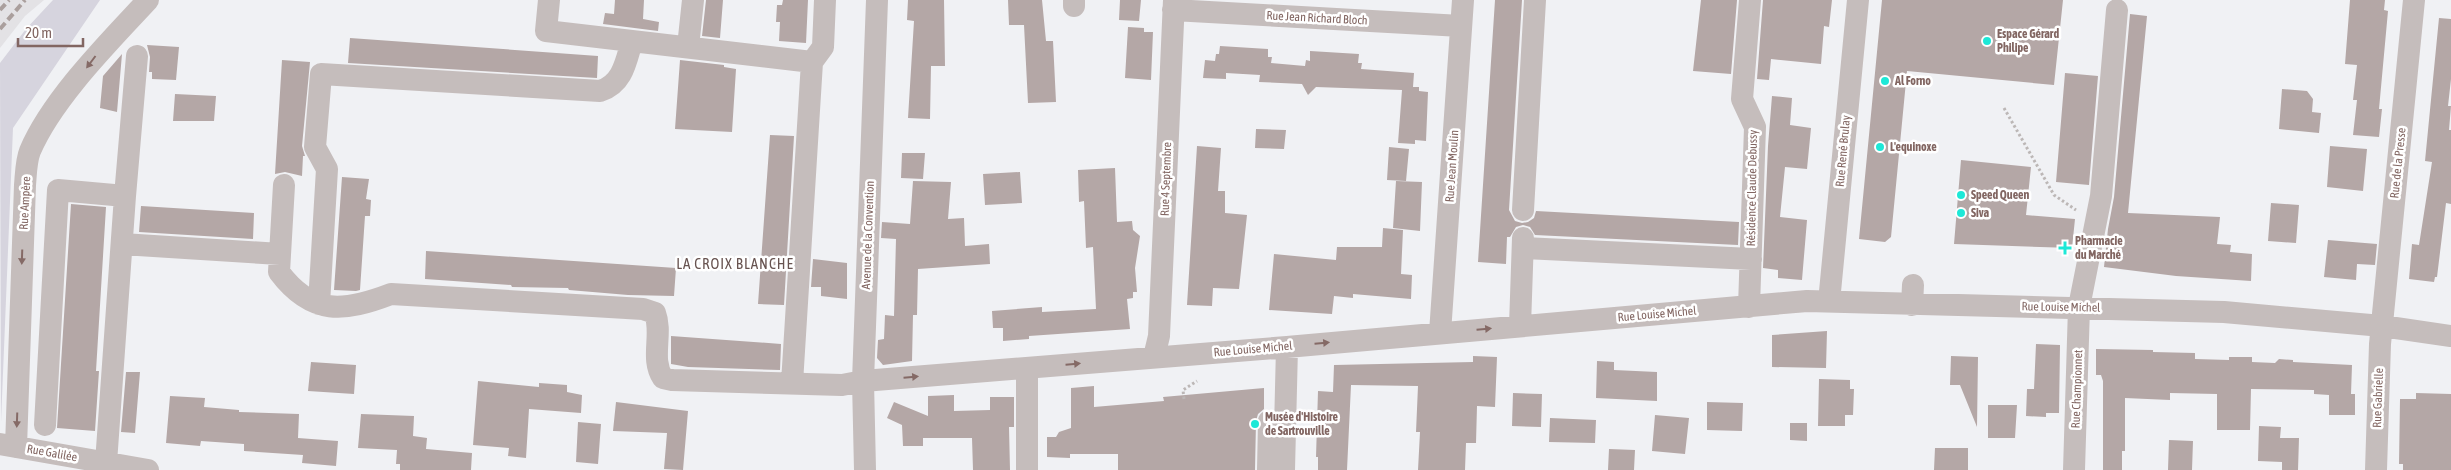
<svg xmlns="http://www.w3.org/2000/svg" width="2451" height="470" font-family="'Asap Condensed',sans-serif">
<style>
.built{fill:#e3e2e5}
.green{fill:#d6d4de}
.building{fill:#b4a7a6}
.lines{fill:none;stroke-linecap:round;stroke-linejoin:round}
.path{stroke:#bcb7b6;stroke-width:3;stroke-dasharray:2.5 2.5;stroke-linecap:butt}
.minor{stroke:#c5bdbc;stroke-width:22}
.rail{stroke:#aa9f9d;stroke-width:4;stroke-dasharray:8 4;stroke-linecap:butt}
.oneway{fill:#856a66}
.poi-dot{fill:#1de8d7;stroke:#fff;stroke-width:2}
.labels{text-anchor:middle;stroke-width:5;stroke-linejoin:round;paint-order:stroke}
.street-label{font-size:12px;fill:#826662;stroke:#fff}
.poi-label{font-size:12px;font-weight:bold;fill:#826662;stroke:#fff;text-anchor:start}
.quarter-label{font-size:15px;letter-spacing:1px;fill:#675350;stroke:#fff}
</style>
<rect width="100%" height="100%" fill="#f0f1f4"/>
<!-- built -->
<path class="built" d="M0 0H44L25 16 0 48Z"/>
<!-- green -->
<path class="green" d="M53 0H100L13 128 1 422 0 63 26 29Z"/>
<!-- building -->
<path class="building" d="M615 0H644L643 19 659 22 658 31 603 24 605 13 614 14Z
M706 0H723L720 38 702 36Z
M783 0H808L806 43 779 41 780 22H776L777 5H782Z
M908 0H944L945 66H931L930 119 908 118 914 21 907 20Z
M1008 0H1042L1046 41H1053L1056 102 1028 103 1024 25H1009Z
M1120 0H1141L1139 21 1119 20Z
M1495 0H1522L1509 210 1515 221 1522 223 1528 222 1534 218 1536 211 1739 222 1738 245 1535 235 1530 227 1523 225 1516 227 1510 237H1507L1506 264 1478 262Z
M1701 0H1737L1731 74 1693 71Z
M1763 0H1832L1829 27 1824 26 1821 64 1771 59 1769 80 1757 79Z
M1882 0H2063L2054 85 1907 71 1891 237 1885 242 1859 239Z
M2350 0H2385L2384 10 2388 11 2379 109H2382L2379 137 2353 135 2357 100H2353L2357 65 2345 64Z
M2130 14 2147 16 2128 213 2220 217 2217 244 2231 245 2230 252 2252 254 2251 281 2176 276 2104 267 2108 229 2114 197Z
M2439 18 2451 19V79L2448 106H2451L2449 130H2451V204L2446 203 2437 277H2435L2434 282 2409 279 2412 244 2419 245 2432 162 2425 161Z
M1128 27 1144 28V32H1153L1151 80 1125 78Z
M350 38 598 56 597 78 348 63Z
M147 45 179 47 176 80 152 79V72H149L150 57Z
M1220 46 1268 49V57H1272L1271 63 1305 66 1306 60 1310 61V51L1359 54 1358 63H1362L1361 69 1414 73 1413 87H1419V91L1428 92 1426 141 1415 140V144L1398 143 1402 90 1316 87 1308 95 1302 84 1259 82 1260 75 1226 73V79L1203 78 1205 60 1215 61 1216 54H1219Z
M122 54 117 112 100 108 103 76Z
M282 60 310 62 302 146 305 156H303L302 176 285 172 275 174Z
M680 60 724 65V67L736 69 732 132 675 129Z
M2065 73 2098 76 2089 185 2056 182Z
M2282 89 2307 91 2313 99 2312 112 2321 113 2319 133 2279 129Z
M175 94 216 96 214 121H173Z
M1772 96 1792 98 1790 125 1811 128 1807 169 1785 167 1780 217 1807 220 1802 280 1778 278V270L1763 268 1768 146Z
M1256 129 1286 130 1284 149 1255 148Z
M770 135 794 136 784 305 758 304Z
M1197 146 1221 148 1218 191H1225V213L1247 215 1239 289 1213 288 1212 306 1187 305Z
M2330 146 2367 149 2363 191 2327 187Z
M1389 147 1409 149 1406 181 1387 180Z
M902 153H925L923 179 901 178Z
M1961 160 2031 167 2026 215 2075 219 2072 248 1954 244Z
M1115 168 1117 222 1132 221 1133 230 1140 236 1135 268 1137 292H1133V298L1127 299 1130 329 1029 336V339L1003 341V328H993L992 311 1042 307V312L1096 309 1093 247 1086 248 1084 201 1079 202 1078 170Z
M1020 172 1022 203 985 205 983 174Z
M342 177 369 179 366 199 371 200 370 216H365L360 290 356 291 334 290Z
M913 181 951 182 948 219 964 218 965 246 989 244 990 264 918 269 917 315H913L912 361 883 365 877 358 878 340 884 339 885 315 894 316 896 239 881 238 882 222 910 224Z
M1396 181 1422 182 1420 231 1393 228Z
M2271 203 2299 205 2296 243 2268 241Z
M71 204 106 207 96 371H99L95 431 57 428Z
M141 206 254 213 253 239 139 232Z
M1383 228 1403 230 1401 274 1412 275 1411 299 1353 294V298L1334 296 1332 314 1269 310 1274 254 1336 260 1337 247H1382Z
M2328 240 2377 244 2375 265 2357 264 2356 280 2324 277Z
M426 251 676 268 674 296 628 295 569 290 568 288 512 287 511 285 425 279Z
M813 259 847 263V299L821 296V287H811Z
M1827 331 1826 368 1772 367V335Z
M671 336 781 344 780 370 688 367 671 364Z
M2036 344 2060 345 2059 413H2046V417L2026 416 2027 389H2034Z
M2096 349 2153 350V352L2195 353V359L2229 360V357H2252V362L2275 363 2279 359 2293 360V362L2352 365 2351 394H2355V415H2329V395L2314 394V390L2251 389 2250 430H2217V394L2170 393V400L2125 398V451H2122V470H2103V381L2101 375H2096Z
M1473 356 1497 357 1495 407 1477 406 1476 443H1466L1465 470H1418L1420 432H1416L1418 386 1351 385 1347 470H1318V457H1316L1318 391 1333 392 1334 365 1473 362Z
M1951 356 1978 357 1977 427 1960 385H1950Z
M1597 361 1614 362V370L1657 372V401L1596 398Z
M311 362 356 365 354 394 308 391Z
M126 372H140L135 433 121 432Z
M1819 379 1850 380V389H1854L1853 415H1845V426H1818Z
M478 381 539 387V383L567 385V392L582 395 581 413 529 409 526 458 508 456 509 448 473 445Z
M1094 386V407L1164 401 1163 397 1264 388V409L1258 414 1256 421 1255 470H1118V454H1070V458L1047 457V437H1056L1059 432 1071 428V388Z
M1513 393 1542 394 1541 427 1512 426Z
M2416 393 2451 394V470H2403V464H2399L2400 399H2416Z
M954 395V411L990 410V397H1014V427H1009L1010 470H973L972 438H923V446H903L902 425 887 418 894 402 928 416V396Z
M170 396 205 398 204 407 239 410V412L299 414 298 438 338 441 336 466 302 463 303 455 244 451V444L201 441 200 446 166 443Z
M616 402 688 411 683 470 664 469 667 433 613 431Z
M1707 402 1743 403 1742 431 1707 430Z
M1988 405H2017L2015 438H1988Z
M361 414 414 416 413 436 427 438 426 449 472 453 471 470H400V464H396L397 450 358 448Z
M1655 415 1689 418 1685 454 1652 451Z
M1550 418 1596 420 1595 443 1549 442Z
M578 422 601 424 598 464 576 462Z
M1790 423H1807V441L1790 440Z
M2259 426 2281 427 2280 438H2299L2298 470H2282V462L2258 461Z
M2169 440 2193 441 2192 470H2168Z
M1935 448H1968V470H1934Z
M1609 449 1635 450 1634 470H1608Z"/>
<g class="lines">
<!-- path -->
<path class="path" d="M2004 108 2054 195 2076 210
M1184 399 1183 390 1197 381"/>
<!-- minor -->
<path class="minor" d="M549 0 546 31 812 62
M1074 6V0
M1173 10 1461 26
M688 47 693 0
M284 185 279 272C312 316 344 312 391 294L643 309 655 313C663 334 650 359 663 378L672 380 842 385 863 381 1287 347 1807 301 2224 312 2382 326 2451 336
M125 196 137 56
M1523 210 1535 0
M122 244 280 254
M1523 248 1751 259
M1829 302 1858 0
M319 304 327 169 315 147 321 74 600 91C623 84 626 61 632 41
M1912 305 1913 285
M1749 307 1755 127 1742 99 1750 0
M1520 326 1523 238
M1440 333 1463 0
M1154 357 1159 336 1174 0
M792 383 812 62 823 47 825 0
M45 425 58 190 125 196 106 463
M0 444 148 470
M16 447 25 185C26 174 26 161 30 151 52 99 109 42 148 0
M865 470 863 381 877 0
M1027 470V368
M1268 470 1269 421
M1284 470 1287 347
M2074 470 2079 307 2101 196 2117 10
M2376 470 2380 344 2414 0"/>
<!-- rail -->
<path class="rail" d="M0 10 9 0
M0 29 25 0"/>
</g>
<!-- one-way arrows -->
<defs><path id="oneway-solid" d="M-6-.8H1V-3.2L6.5 0L1 3.2V.8H-6Z" transform="scale(1.25)"/></defs>
<g class="oneway">
<use href="#oneway-solid" transform="translate(91 62) rotate(127)"/>
<use href="#oneway-solid" transform="translate(22 257) rotate(92)"/>
<use href="#oneway-solid" transform="translate(1484 329) rotate(-5)"/>
<use href="#oneway-solid" transform="translate(1322 343) rotate(-5)"/>
<use href="#oneway-solid" transform="translate(1073 364) rotate(-5)"/>
<use href="#oneway-solid" transform="translate(911 377) rotate(-5)"/>
<use href="#oneway-solid" transform="translate(17 420) rotate(92)"/>
</g>
<!-- markers -->
<g class="poi-dot">
<circle cx="1987" cy="41" r="5"/>
<circle cx="1885" cy="81" r="5"/>
<circle cx="1880" cy="147" r="5"/>
<circle cx="1961" cy="195" r="5"/>
<circle cx="1961" cy="213" r="5"/>
<path d="M2062.5 240.5h5v5h5v5h-5v5h-5v-5h-5v-5h5z"/>
<circle cx="1255" cy="424" r="5"/>
</g>
<g class="labels">
<!-- street labels -->
<g class="street-label">
<text transform="translate(1317 18) rotate(3)" y="4">Rue Jean Richard Bloch</text>
<text transform="translate(1843 151) rotate(-85)" y="4">Rue René Brulay</text>
<text transform="translate(2398 163) rotate(-84)" y="4">Rue de la Presse</text>
<text transform="translate(1452 166) rotate(-86)" y="4">Rue Jean Moulin</text>
<text transform="translate(1166 179) rotate(-88)" y="4">Rue 4 Septembre</text>
<text transform="translate(1752 188) rotate(-89)" y="4">Résidence Claude Debussy</text>
<text transform="translate(25 203) rotate(-87)" y="4">Rue Ampère</text>
<text transform="translate(868 235) rotate(-88)" y="4">Avenue de la Convention</text>
<text transform="translate(2061 307) rotate(1)" y="4">Rue Louise Michel</text>
<text transform="translate(1657 314) rotate(-5)" y="4">Rue Louise Michel</text>
<text transform="translate(1253 349) rotate(-5)" y="4">Rue Louise Michel</text>
<text transform="translate(2077 389) rotate(-88)" y="4">Rue Championnet</text>
<text transform="translate(2378 398) rotate(-88)" y="4">Rue Gabrielle</text>
<text transform="translate(52 453) rotate(10)" y="4">Rue Galilée</text>
</g>
<!-- poi labels -->
<g class="poi-label">
<text x="1997" y="38">Espace Gérard<tspan x="1997" dy="14">Philipe</tspan></text>
<text x="1895" y="85">Al Forno</text>
<text x="1890" y="151">L'equinoxe</text>
<text x="1971" y="199">Speed Queen</text>
<text x="1971" y="217">Siva</text>
<text x="2075" y="245">Pharmacie<tspan x="2075" dy="14">du Marché</tspan></text>
<text x="1265" y="421">Musée d'Histoire<tspan x="1265" dy="14">de Sartrouville</tspan></text>
</g>
<!-- quarter labels -->
<g class="quarter-label">
<text x="735" y="269">LA CROIX BLANCHE</text>
</g>
</g>
<!-- scale -->
<path d="M18 38v8h65v-8" fill="none" stroke="#826662" stroke-width="2.5"/>
<text x="25" y="38" font-size="15" fill="#826662" stroke="#ffffff" stroke-width="4" paint-order="stroke">20 m</text>
</svg>
